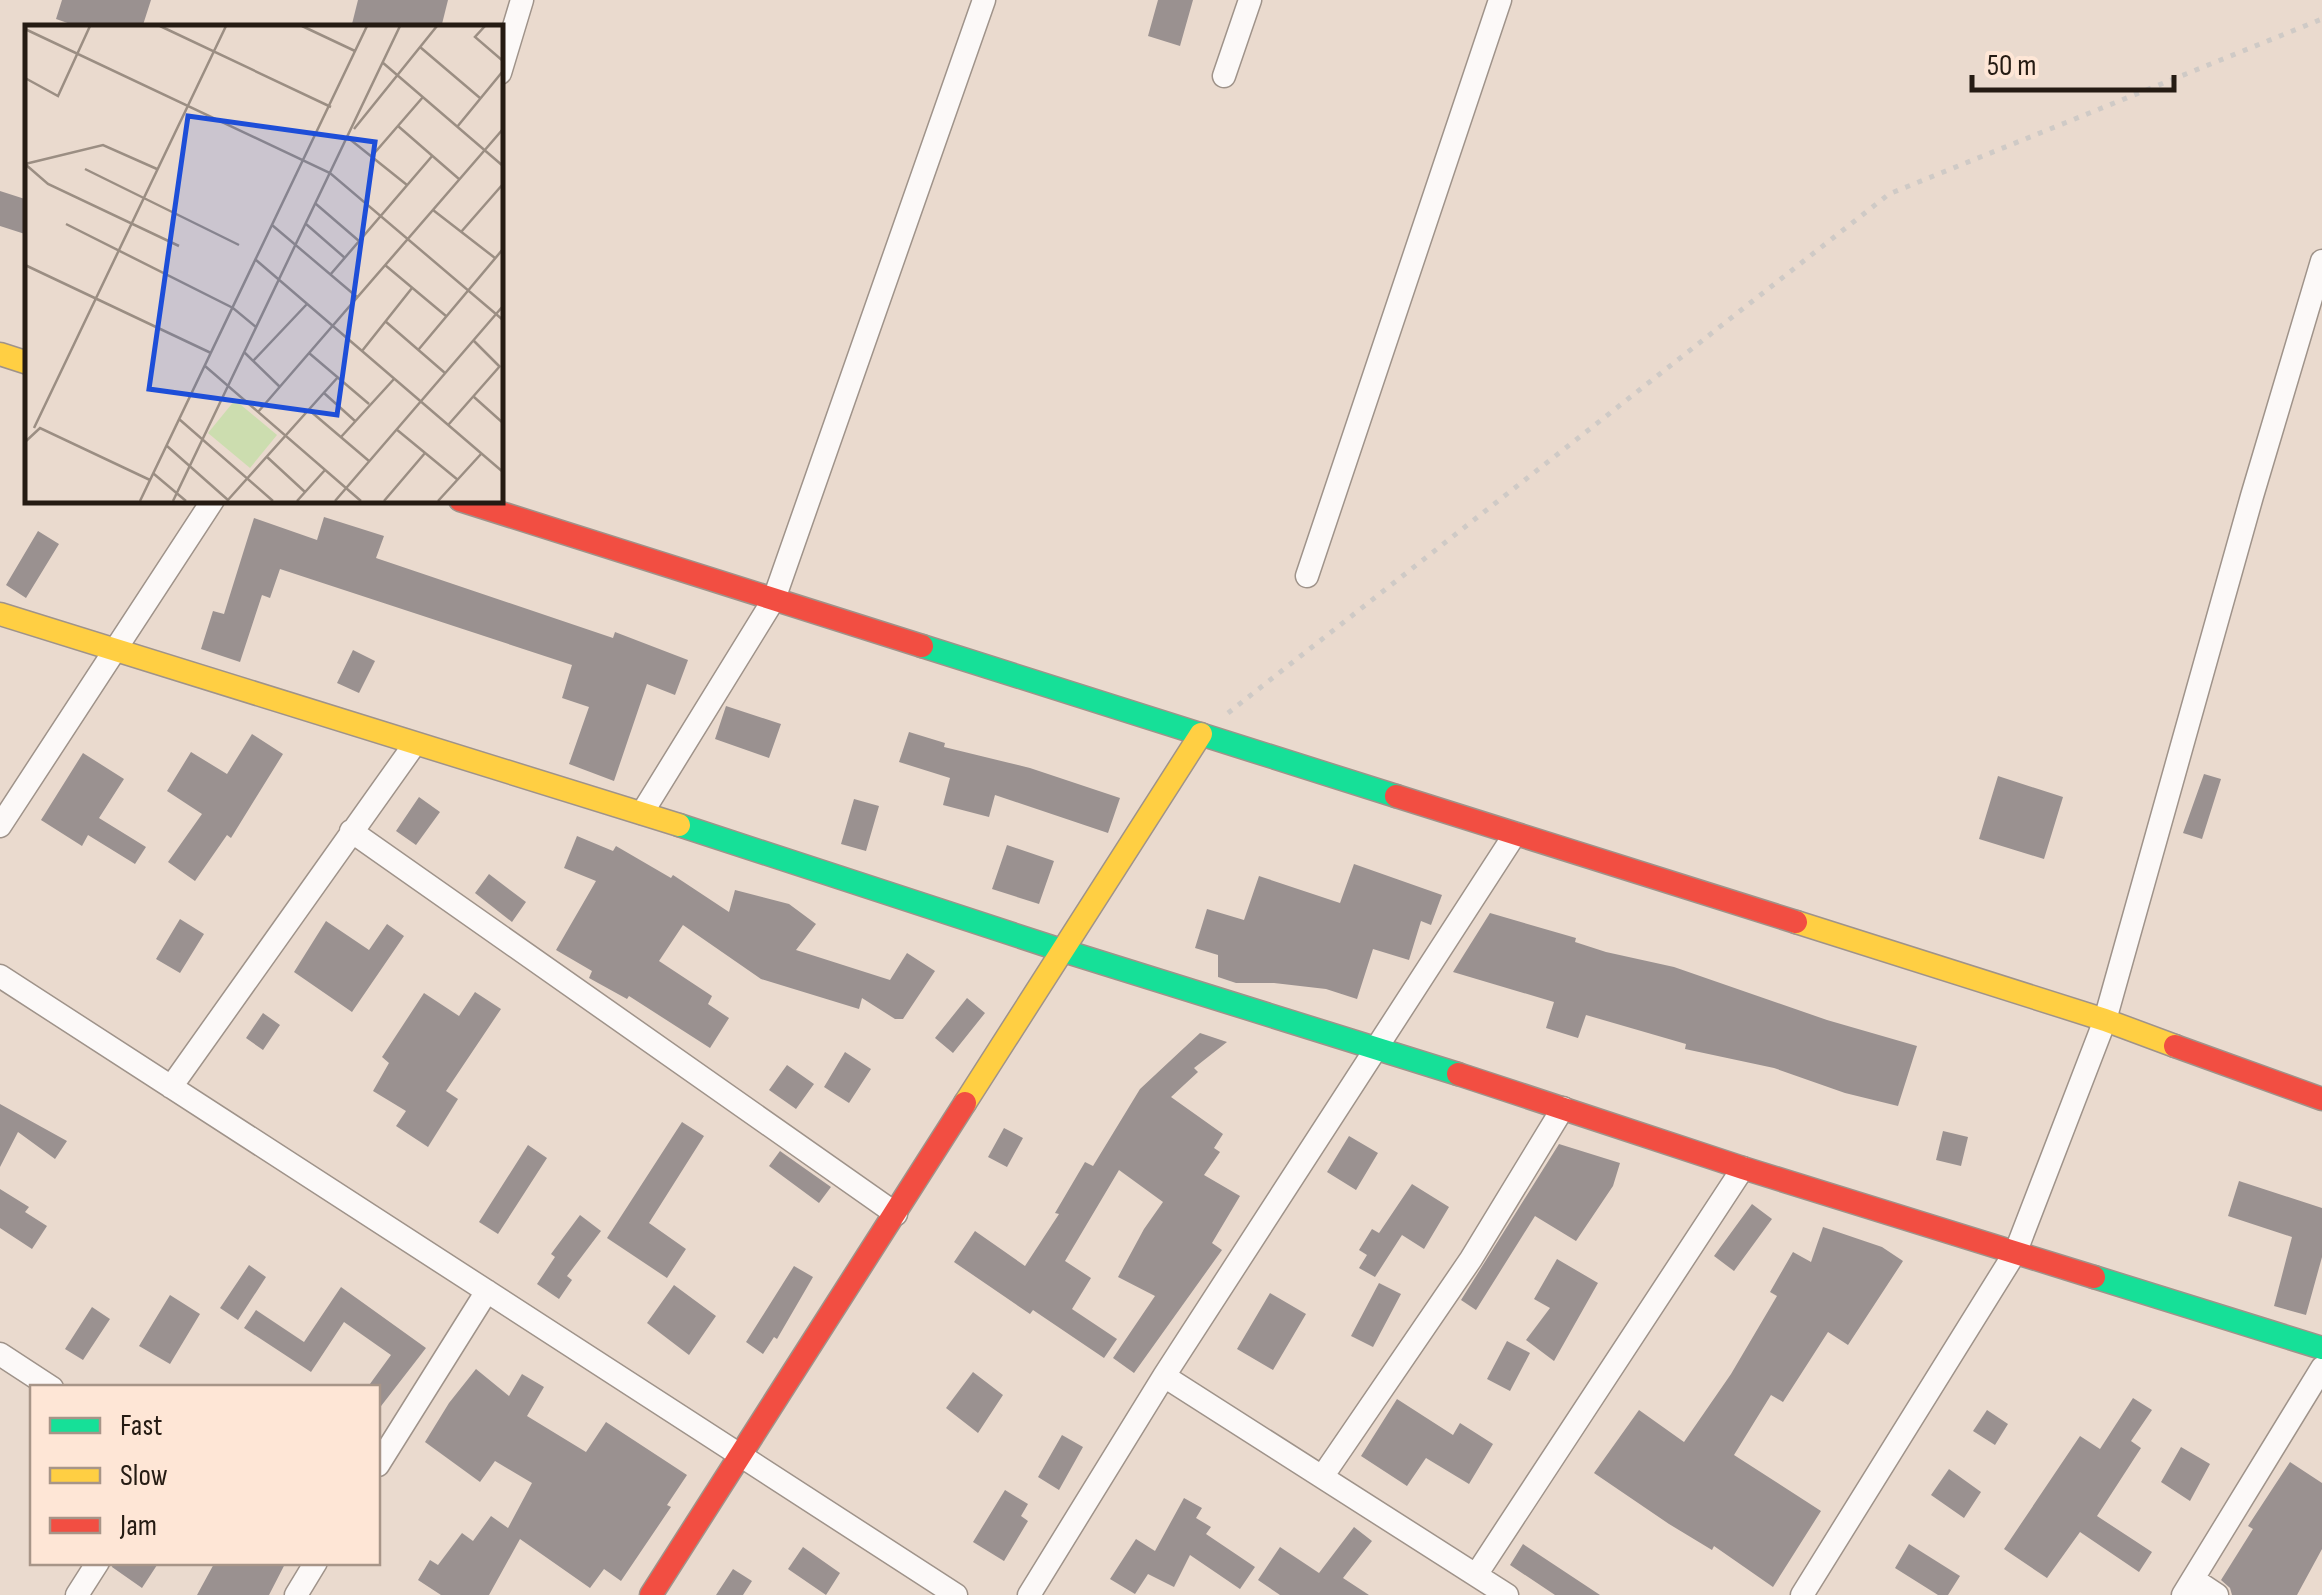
<svg xmlns="http://www.w3.org/2000/svg" width="2322" height="1595" font-family="'Sofia Sans Condensed',sans-serif">
<style>
.building{fill:#9a9190}
.lines{fill:none;stroke-linecap:round;stroke-linejoin:round}
.street-casing{stroke:#9f938a;stroke-width:25}
.fast-casing{stroke:#9f938a;stroke-width:25}
.slow-casing{stroke:#9f938a;stroke-width:25}
.jam-casing{stroke:#9f938a;stroke-width:25}
.path{stroke:#cfcac6;stroke-width:5;stroke-dasharray:5 8;stroke-linecap:butt}
.street{stroke:#fcf9f8;stroke-width:22}
.fast{stroke:#16e098;stroke-width:22}
.slow{stroke:#ffcf43;stroke-width:22}
.jam{stroke:#f24e42;stroke-width:22}
.inset-road{fill:none;stroke:#9b8e83;stroke-width:2.5}
.view{fill:#1d4ed8;fill-opacity:0.15;stroke:#1d4ed8;stroke-width:5}
.inset-edge{fill:none;stroke:#251b13;stroke-width:5}
</style>
<rect width="100%" height="100%" fill="#eadace"/>
<!-- building -->
<path class="building" d="M62 0H151L142 28H82L56 19Z
M358 0H448L441 28H351Z
M1158 0H1193L1180 46 1148 36Z
M0 191 28 200V235L0 226Z
M324 517 384 536 376 558 613 638 615 632 688 660 675 695 647 684 614 781 569 764 589 707 562 698 572 665 280 569 270 598 262 595 240 662 201 649 213 611 224 614 254 518 317 540Z
M38 531 59 544 26 598 6 585Z
M353 650 375 661 359 693 337 683Z
M726 706 781 724 769 758 715 739Z
M909 732 945 743 944 747 1030 768 1120 798 1108 833 995 795 989 817 943 805 950 778 899 762Z
M252 734 283 754 231 838 227 835 195 881 168 862 202 814 167 791 191 752 227 774Z
M83 753 124 779 99 818 146 847 135 864 88 835 82 846 41 820Z
M2204 774 2221 779 2202 839 2183 833Z
M1998 776 2063 797 2044 859 1979 839Z
M419 797 440 812 416 845 396 831Z
M854 799 879 806 866 851 841 844Z
M577 836 613 851 616 846 671 878 673 875 729 912 735 890 789 904 816 924 796 950 890 980 907 953 935 971 903 1019H895L862 998 859 1009 761 979 683 925 659 961 712 996 708 1004 729 1018 710 1048 629 996 627 999 589 978 592 971 556 950 596 881 564 868Z
M1007 845 1054 861 1039 904 992 889Z
M1354 864 1442 895 1431 925 1421 921 1409 960 1373 949 1357 999 1326 989 1274 983H1236L1218 977V955L1195 948 1207 909 1244 920 1259 876 1340 903Z
M489 874 526 902 512 922 475 893Z
M1490 913 1576 938 1575 942 1606 952 1674 967 1827 1020 1917 1046 1898 1106 1845 1093 1774 1068 1685 1049 1686 1044 1586 1015 1578 1038 1546 1028 1554 1002 1453 972Z
M180 919 204 934 180 973 156 959Z
M326 921 369 950 387 924 404 936 352 1012 294 972Z
M475 992 501 1009 446 1091 458 1099 428 1147 396 1126 406 1111 373 1091 389 1063 382 1057 424 993 459 1016Z
M967 998 985 1013 953 1053 935 1038Z
M263 1013 280 1025 263 1050 246 1038Z
M1200 1033 1227 1042 1194 1068 1198 1072 1171 1097 1223 1134 1214 1148 1220 1152 1204 1175 1240 1196 1212 1243 1222 1250 1134 1373 1113 1358 1155 1296 1118 1277 1144 1229 1163 1202 1119 1170 1065 1261 1091 1278 1072 1309 1117 1339 1104 1358 1033 1310 1030 1314 954 1262 975 1231 1025 1266 1059 1214 1055 1213 1085 1162 1093 1166 1140 1089Z
M845 1052 871 1069 849 1103 824 1087Z
M787 1065 814 1084 796 1109 769 1090Z
M0 1104 67 1141 55 1159 18 1132 0 1167Z
M682 1122 704 1136 649 1223 686 1249 667 1278 607 1238Z
M1004 1128 1023 1138 1007 1167 988 1157Z
M1943 1131 1968 1137 1961 1166 1936 1160Z
M1349 1136 1378 1153 1356 1190 1327 1172Z
M1559 1144 1620 1163 1613 1186 1576 1241 1535 1216 1476 1310 1461 1300Z
M528 1145 547 1158 498 1234 479 1222Z
M780 1151 831 1187 819 1203 769 1166Z
M2239 1181 2322 1208V1257L2306 1315 2274 1306 2292 1237 2228 1216Z
M1412 1184 1449 1207 1424 1249 1402 1235 1375 1277 1359 1268 1367 1255 1359 1250 1372 1229 1379 1233Z
M0 1189 29 1207 25 1212 47 1226 32 1249 0 1228Z
M1752 1204 1772 1219 1734 1271 1714 1256Z
M580 1215 601 1231 567 1276 572 1280 559 1299 537 1284 555 1257 551 1254Z
M1823 1227 1882 1247 1903 1261 1848 1345 1828 1332 1783 1402 1771 1395 1734 1455 1821 1511 1773 1587 1714 1546 1712 1550 1669 1524 1594 1473 1639 1410 1684 1442 1731 1374 1777 1296 1770 1292 1793 1252 1811 1262Z
M1557 1259 1598 1283 1554 1361 1526 1340 1550 1308 1534 1299Z
M249 1265 266 1277 238 1320 220 1308Z
M794 1266 813 1277 777 1339 774 1337 763 1354 746 1342Z
M1379 1283 1401 1294 1373 1347 1351 1336Z
M674 1285 716 1316 689 1355 647 1323Z
M341 1287 426 1348 378 1410V1388H367L391 1355 344 1322 311 1372 244 1328 256 1310 304 1342Z
M1270 1293 1306 1314 1273 1370 1237 1349Z
M170 1295 200 1314 170 1364 139 1346Z
M92 1307 110 1319 83 1360 65 1349Z
M1507 1341 1530 1353 1510 1391 1487 1379Z
M476 1369 509 1396 522 1374 544 1387 527 1416 586 1452 606 1422 687 1475 667 1505 671 1507 621 1581 604 1569 590 1588 520 1539 489 1595H441L418 1580 430 1560 438 1565 462 1533 473 1541 491 1516 508 1528 532 1483 495 1461 480 1482 425 1442 449 1403Z
M973 1372 1003 1395 978 1433 946 1408Z
M2133 1398 2152 1410 2131 1441 2141 1448 2097 1516 2152 1552 2139 1572 2080 1532 2047 1578 2004 1549 2080 1436 2100 1449Z
M1397 1399 1453 1435 1460 1423 1493 1444 1469 1484 1426 1458 1407 1486 1361 1456Z
M1987 1410 2008 1424 1995 1445 1973 1431Z
M1062 1435 1083 1447 1059 1490 1038 1477Z
M2181 1447 2210 1464 2190 1501 2161 1482Z
M2290 1462 2322 1483V1549L2297 1595H2232L2230 1588 2221 1580 2253 1529 2248 1526Z
M1949 1469 1981 1492 1964 1518 1931 1495Z
M1005 1490 1028 1504 1021 1516 1028 1521 1004 1561 973 1542Z
M1184 1498 1202 1508 1196 1518 1211 1527 1206 1534 1255 1567 1240 1589 1190 1555 1174 1587 1148 1574 1135 1594 1110 1579 1136 1539 1155 1551Z
M1354 1527 1372 1541 1343 1578 1369 1595H1280L1258 1580 1280 1547 1319 1573Z
M1523 1544 1600 1595H1555L1510 1565Z
M1909 1544 1960 1576 1948 1595H1938L1895 1568Z
M803 1547 840 1573 826 1595 788 1569Z
M113 1562H159L142 1588 112 1567Z
M215 1562H286L269 1595H197Z
M733 1569 752 1581 743 1595H716Z"/>
<g class="lines">
<defs>
<path id="street" d="M500 73 522 0
M1224 76 1250 0
M1307 576 1500 0
M642 813 774 599 984 0
M0 826 213 500
M351 831 896 1214
M0 976 956 1595
M171 1087 414 745
M0 1354 52 1388
M1164 1376 1507 1595
M378 1465 487 1291
M1322 1477 1471 1259 1563 1108
M1476 1575 1743 1168
M2193 1579 2217 1595
M77 1595 98 1562
M296 1595 316 1562
M1029 1595 1164 1376 1515 834
M1802 1595 2016 1251 2105 1020 2252 496 2322 261
M2183 1595 2322 1368"/>
<path id="fast" d="M922 646 1396 796
M679 825 1064 951 1458 1074
M2094 1277 2322 1348"/>
<path id="slow" d="M0 354 28 363
M0 614 679 825
M1796 922 2105 1020 2175 1046
M965 1103 1201 734"/>
<path id="jam" d="M460 500 922 646
M1396 796 1796 922
M2175 1046 2322 1099
M1458 1074 1743 1168 2094 1277
M651 1595 965 1103"/>
</defs>
<!-- street casing -->
<use href="#street" class="street-casing"/>
<!-- fast casing -->
<use href="#fast" class="fast-casing"/>
<!-- slow casing -->
<use href="#slow" class="slow-casing"/>
<!-- jam casing -->
<use href="#jam" class="jam-casing"/>
<!-- path -->
<path class="path" d="M1228 713 1889 194 2322 19"/>
<!-- street -->
<use href="#street" class="street"/>
<!-- fast -->
<use href="#fast" class="fast"/>
<!-- slow -->
<use href="#slow" class="slow"/>
<!-- jam -->
<use href="#jam" class="jam"/>
</g>
<!-- overview -->
<g transform="translate(25 25)">
<rect width="478" height="478" fill="#eadace"/>
<path d="M210 375 252 410 225 443 183 408Z" fill="#ccddaf"/>
<path class="inset-road" d="M135 1 306 82M277 1 330 26M460 1 450 12 478 36M0 4 305 148 478 295M395 22 455 73M357 37 478 141M0 53 33 71 65 1M373 101 434 154M432 102 478 46M329 104 412 1M322 112 382 160M346 132 398 72M0 139 23 159 154 221M0 139 78 120 132 144M60 144 214 220M291 179 334 216M408 185 470 233M41 199 208 283 231 302M281 199 320 233M247 200 332 272M436 207 478 159M231 235 478 447M0 240 186 328M360 240 421 291M305 250 408 130M360 296 420 348M449 316 475 342M394 324 478 224M337 326 387 263M219 327 255 362M284 328 344 379M228 336 282 279M180 341 336 476M299 368 330 396M449 372 478 398M284 385 344 436M233 387 478 104M154 394 248 476M424 399 475 341M9 403 201 1M371 404 433 455M316 412 369 354M0 417 15 403 125 455M142 421 203 475M241 431 280 467M129 449 161 476M115 476 342 1M148 476 375 1M202 476 313 352M272 476 300 445M310 476 478 281M359 476 400 428M413 476 456 429"/>
<path class="view" d="M163 91 350 117 312 390 124 364Z"/>
<rect width="478" height="478" class="inset-edge"/>
</g>
<!-- legend -->
<rect x="30" y="1385" width="350" height="180" fill="#fee6d6" stroke="#a79588" stroke-width="2.5"/>
<rect x="50" y="1418" width="50" height="15" fill="#16e098" stroke="#a79588" stroke-width="2.5"/>
<text x="120" y="1435" font-size="30" fill="#251b13">Fast</text>
<rect x="50" y="1468" width="50" height="15" fill="#ffcf43" stroke="#a79588" stroke-width="2.5"/>
<text x="120" y="1485" font-size="30" fill="#251b13">Slow</text>
<rect x="50" y="1518" width="50" height="15" fill="#f24e42" stroke="#a79588" stroke-width="2.5"/>
<text x="120" y="1535" font-size="30" fill="#251b13">Jam</text>
<!-- scale -->
<path d="M1972 75v15h202v-15" fill="none" stroke="#251b13" stroke-width="5"/>
<text x="1987" y="75" font-size="30" fill="#251b13" stroke="#fee6d6" stroke-width="8" paint-order="stroke">50 m</text>
</svg>
